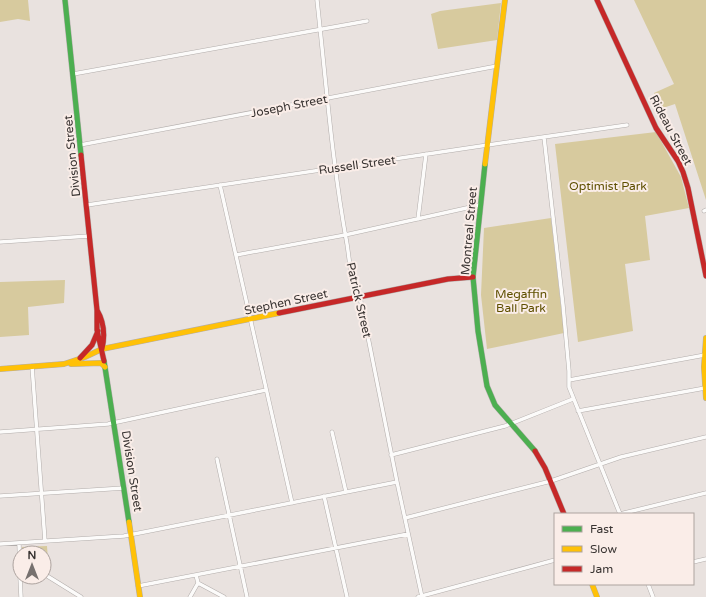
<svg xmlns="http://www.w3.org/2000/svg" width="706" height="597" font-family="'Varela Round',sans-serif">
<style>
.green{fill:#d7ca9e}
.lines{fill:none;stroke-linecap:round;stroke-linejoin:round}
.street-casing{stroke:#b2adab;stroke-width:4.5}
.fast-casing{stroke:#b2adab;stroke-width:6}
.slow-casing{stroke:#b2adab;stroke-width:6}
.jam-casing{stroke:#b2adab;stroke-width:6}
.street{stroke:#fcfbfa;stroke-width:3.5}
.fast{stroke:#4caf50;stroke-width:5}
.slow{stroke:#ffc107;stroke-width:5}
.jam{stroke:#c62828;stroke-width:5}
.labels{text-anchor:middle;stroke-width:4;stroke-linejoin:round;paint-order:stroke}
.street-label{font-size:12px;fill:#393432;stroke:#faede8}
.park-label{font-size:12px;fill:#5f5000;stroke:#faede8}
</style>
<rect width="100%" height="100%" fill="#e9e2df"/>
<!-- green -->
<path class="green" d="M0 0H28L30 21 18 19 0 22Z
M634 0H706V200L675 104 663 108 657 100 654 93 674 84Z
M501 3 497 40 438 49 431 14 440 11Z
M656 132 681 177 689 208 645 216 650 260 625 264 633 331 578 342 555 144Z
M551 218 564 333 487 349 481 295 484 228Z
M65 280 64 303 28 307 29 335 0 337V282Z
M47 546 49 574 44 571V553H22V547Z"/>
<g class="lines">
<defs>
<path id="street" d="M317 0C326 81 332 163 347 244 350 263 351 286 361 302L397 482 422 597
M73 74 367 21
M544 137 563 305 569 371V387L620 514
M80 145 497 66
M220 185 292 503
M87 205 481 146 627 125
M704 211 706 210
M418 219 426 154
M0 242 89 236
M236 255 345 235 480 205
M32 366 45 541
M569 380 705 355
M578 411 705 388
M0 432 108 424 266 390
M332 432 346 492
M391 455 505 426 573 399
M217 459 247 597
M0 496 124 488
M324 496 347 597
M620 514 706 493
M405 518 551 481 621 457 706 437
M19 543 20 575
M0 544 124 536 397 482
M693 562 706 559
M44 574 81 597
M196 575 198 583 224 597
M20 577 21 597
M648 584 653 597
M138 586 408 534
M190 597 198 583
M418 597 555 560"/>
<path id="fast" d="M65 0 81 155
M485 164 473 277 478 331 487 386 495 405 535 451
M104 361 129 522"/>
<path id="slow" d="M485 164 505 0
M706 338 704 367 706 398
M71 364 101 363 105 367
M0 369 64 364 85 357 102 349 279 313
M129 522 140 597
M592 584 597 597"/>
<path id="jam" d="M597 0 656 128 678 161 683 172 688 188 706 276
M81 155 97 310V330L104 361
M97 310C104 322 105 336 102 349
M279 313 448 279 473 277
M80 358 92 345 98 331
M535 451 545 468 564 514"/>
</defs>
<!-- street casing -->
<use href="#street" class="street-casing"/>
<!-- fast casing -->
<use href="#fast" class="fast-casing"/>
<!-- slow casing -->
<use href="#slow" class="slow-casing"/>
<!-- jam casing -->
<use href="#jam" class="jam-casing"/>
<!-- street -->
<use href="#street" class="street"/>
<!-- fast -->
<use href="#fast" class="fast"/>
<!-- slow -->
<use href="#slow" class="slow"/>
<!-- jam -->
<use href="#jam" class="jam"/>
</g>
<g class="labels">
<!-- street labels -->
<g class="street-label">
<text transform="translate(289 106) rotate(-11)" y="4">Joseph Street</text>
<text transform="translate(671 130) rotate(62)" y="4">Rideau Street</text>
<text transform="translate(72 156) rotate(-96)" y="4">Division Street</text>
<text transform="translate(357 165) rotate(-8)" y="4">Russell Street</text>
<text transform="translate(469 231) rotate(-85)" y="4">Montreal Street</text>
<text transform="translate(359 300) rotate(77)" y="4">Patrick Street</text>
<text transform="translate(286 302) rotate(-12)" y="4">Stephen Street</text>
<text transform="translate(132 471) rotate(81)" y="4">Division Street</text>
</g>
<!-- park labels -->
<g class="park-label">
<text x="608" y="190">Optimist Park</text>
<text x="521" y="298">Megaffin<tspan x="521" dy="14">Ball Park</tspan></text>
</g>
</g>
<!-- legend -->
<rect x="554" y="513" width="140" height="72" fill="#faede8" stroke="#ada39f"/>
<rect x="562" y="526" width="20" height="6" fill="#4caf50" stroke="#ada39f"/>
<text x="590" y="533" font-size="12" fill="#393432">Fast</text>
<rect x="562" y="546" width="20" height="6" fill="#ffc107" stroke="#ada39f"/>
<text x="590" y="553" font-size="12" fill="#393432">Slow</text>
<rect x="562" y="566" width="20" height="6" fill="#c62828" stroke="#ada39f"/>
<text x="590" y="573" font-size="12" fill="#393432">Jam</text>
<!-- north arrow -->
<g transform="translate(32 565)"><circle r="19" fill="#faede8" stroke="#ada39f"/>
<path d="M0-3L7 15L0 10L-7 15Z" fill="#77716f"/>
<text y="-6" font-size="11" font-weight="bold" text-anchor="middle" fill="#393432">N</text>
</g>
</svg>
